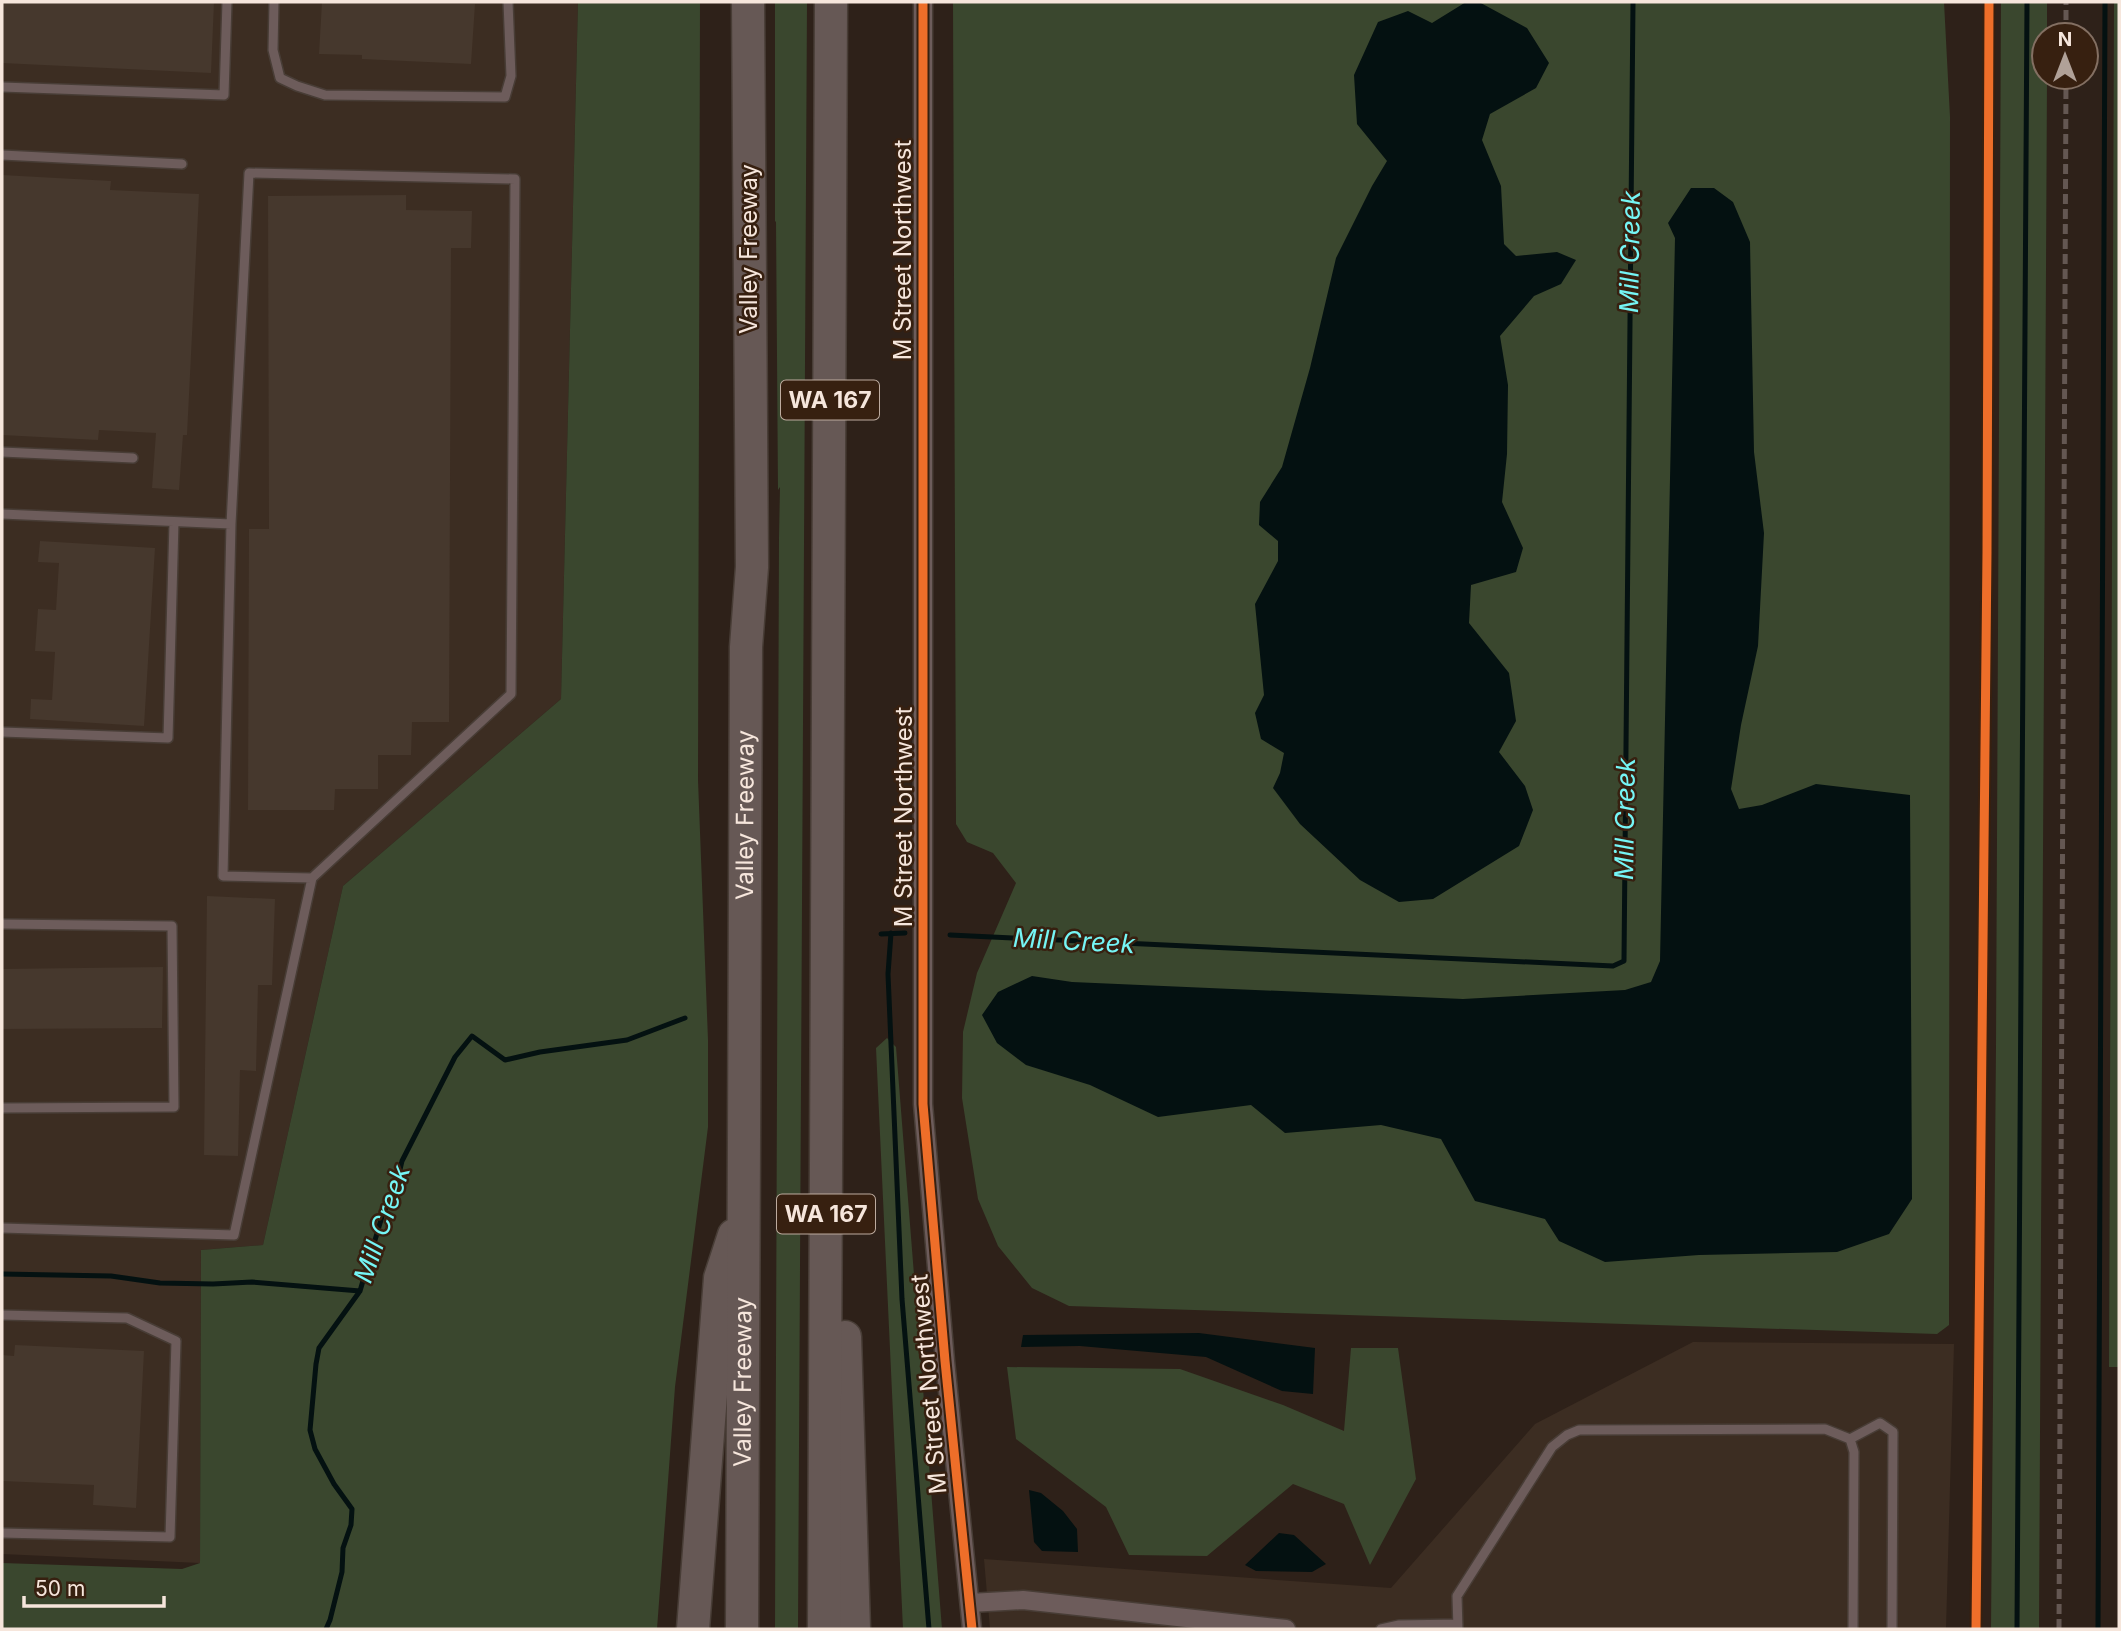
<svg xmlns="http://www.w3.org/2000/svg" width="2121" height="1631" font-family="Inter,sans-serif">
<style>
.industrial{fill:#3c2d22}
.green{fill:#3a472e}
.water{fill:#041111}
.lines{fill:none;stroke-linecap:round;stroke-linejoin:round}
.stream{stroke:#041111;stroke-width:5}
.building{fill:#46382d}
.service-casing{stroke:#483d36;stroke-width:12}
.minor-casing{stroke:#483d36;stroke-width:21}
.motorway-casing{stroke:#483d36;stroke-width:35}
.service{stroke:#6d5c5b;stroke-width:9}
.minor{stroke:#6d5c5b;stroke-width:18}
.motorway{stroke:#665855;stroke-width:32}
.rail{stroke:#645752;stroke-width:5;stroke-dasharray:10 5;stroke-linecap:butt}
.cycleway-casing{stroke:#372010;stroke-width:13}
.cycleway{stroke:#ee6e29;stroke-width:9}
.labels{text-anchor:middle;stroke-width:5;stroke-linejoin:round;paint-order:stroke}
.shield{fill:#372010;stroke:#bdab9f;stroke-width:2}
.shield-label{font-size:23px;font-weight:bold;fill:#f6e6dc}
.street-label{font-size:24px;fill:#f6e6dc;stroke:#372010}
.water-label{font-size:26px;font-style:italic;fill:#75f5f5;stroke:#372010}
</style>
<rect width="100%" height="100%" fill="#2e2119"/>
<!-- industrial -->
<path class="industrial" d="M2 2H578L561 699 343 886 263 1245 201 1250 200 1563 2 1554Z
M1693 1342 1954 1344 1946 1629H990L984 1559 1391 1588 1535 1424Z"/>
<!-- green -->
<path class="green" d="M578 2H700L698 780 708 1040V1127L675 1387 657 1629H2V1563L182 1569 200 1563 201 1250 263 1245 343 886 561 699Z
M775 2H807L798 1629H775L779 538 780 487 778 490 776 222 775 221Z
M953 2H1944L1950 117 1949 1325 1937 1334 1069 1306 1032 1288 998 1246 978 1199 962 1098 963 1032 977 973 1016 883 993 853 967 842 956 824Z
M2001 2H2047V35H2044V77H2047L2039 1629H1991L1996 1047Z
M2114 2H2119V1367H2109Z
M887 1038 896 1047 942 1629H903L876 1048Z
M1351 1348H1398L1416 1479 1370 1565 1344 1504 1293 1484 1207 1556 1129 1555 1106 1507 1016 1439 1007 1367 1180 1369 1283 1405 1344 1431Z"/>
<!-- water -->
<path class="water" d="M1466 2H1479L1527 28 1549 63 1536 88 1490 114 1482 140 1501 186 1504 244 1516 256 1557 252 1576 260 1561 284 1534 296 1500 336 1508 385 1507 454 1502 502 1523 548 1516 572 1471 585 1469 623 1509 673 1516 721 1499 752 1525 786 1533 810 1519 846 1433 899 1399 902 1360 880 1300 824 1273 788 1280 773 1284 753 1261 739 1255 713 1264 695 1255 604 1278 561V541L1259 525 1260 502 1282 467 1310 368 1336 258 1372 186 1387 161 1357 124 1354 75 1378 22 1408 11 1432 23Z
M1691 188H1714L1733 202 1750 242 1754 452 1764 533 1758 646 1741 725 1731 789 1739 809 1762 805 1816 784 1910 795 1912 1199 1889 1234 1837 1252 1699 1255 1605 1262 1559 1241 1545 1219 1475 1201 1441 1139 1381 1125 1285 1133 1251 1105 1158 1117 1090 1085 1026 1065 997 1043 982 1015 998 992 1032 976 1072 982 1463 999 1625 990 1651 982 1660 961 1675 238 1668 223Z
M1199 1333 1315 1348 1313 1394 1282 1391 1206 1357 1080 1346 1021 1347 1023 1335Z
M1029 1490 1041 1493 1063 1511 1077 1529 1078 1552 1042 1551 1034 1542Z
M1279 1533 1294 1535 1326 1564 1312 1572 1256 1571 1245 1565Z"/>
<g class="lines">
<!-- stream -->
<path class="stream" d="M891 933 888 974 902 1299 929 1629
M881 934 905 933
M950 935 1613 966 1624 961 1633 2
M2 1274 111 1276 160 1283 213 1284 252 1282 360 1291
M326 1629 330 1620 342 1572 343 1548 351 1525 352 1509 334 1484 315 1449 310 1430 316 1364 319 1348 360 1291 383 1213 395 1191 402 1161 455 1057 472 1036 505 1060 540 1052 627 1040 685 1018
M2017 1629 2027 2
M2098 1629 2105 2"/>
</g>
<!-- building -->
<path class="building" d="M2 2H214L211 73 2 63Z
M322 2 475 4 471 64 362 59V55L319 54Z
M2 175 111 181 110 190 199 194 187 435H183L179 490 152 488 156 433 99 430 98 440 2 435Z
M406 195V210L472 211 471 248H451L449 722H412L411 755H378V789H335L334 810H248L249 529H269L268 196Z
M40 541 155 548 144 726 30 719 31 699 52 700 55 652 35 651 38 609 56 610 59 563 38 562Z
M207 896 275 899 272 985H258L256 1071 240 1070 238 1156 204 1155Z
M163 967 162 1028 2 1029V969Z
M15 1345 144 1351 136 1508 93 1505 94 1485 2 1481V1355L14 1356Z"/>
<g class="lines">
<defs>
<path id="service" d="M274 2 273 50 280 78 297 86 325 95 505 97 511 76 508 2
M2 87 224 95 227 2
M2 155 182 164
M249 173 515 179 511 694 312 878 223 876 231 524Z
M2 452 133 458
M2 514 231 524
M2 732 168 738 174 522
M2 924 172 926 174 1107 2 1108
M2 1228 234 1235 312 878
M2 1315 127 1318 176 1341 170 1537 2 1533
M1850 1439 1880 1423 1893 1432 1892 1629
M1381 1629 1399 1625 1458 1624
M1458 1629 1457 1596 1552 1447 1567 1435 1579 1430 1825 1429 1850 1439 1854 1452 1853 1629"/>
<path id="minor" d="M923 2V1104L945 1361 972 1629
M970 1603 1023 1600 1286 1629"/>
<g id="motorway">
<path d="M845 1337 854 1629"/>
<path d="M693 1629 720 1278 734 1235"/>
<path id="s1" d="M742 1629 746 647 752 567 748 2"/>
<path d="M824 1629 831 2"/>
</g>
</defs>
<!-- service casing -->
<use href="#service" class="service-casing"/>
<!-- minor casing -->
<use href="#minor" class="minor-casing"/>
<!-- motorway casing -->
<use href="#motorway" class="motorway-casing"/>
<!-- service -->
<use href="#service" class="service"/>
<!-- minor -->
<use href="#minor" class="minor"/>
<!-- motorway -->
<use href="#motorway" class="motorway"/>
<!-- rail -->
<path class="rail" d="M2066 35V2
M2059 1629 2066 77"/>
<defs>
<path id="cycleway" d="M923 2V1104L945 1361 972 1629
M1976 1629 1987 552 1989 2"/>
</defs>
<!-- cycleway casing -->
<use href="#cycleway" class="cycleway-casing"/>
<!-- cycleway -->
<use href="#cycleway" class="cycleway"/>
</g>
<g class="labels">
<!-- shield labels -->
<g class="shield">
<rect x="781" y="380.5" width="98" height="39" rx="5"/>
<rect x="777" y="1194.5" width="98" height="39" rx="5"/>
</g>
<g class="shield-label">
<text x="830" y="408">WA 167</text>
<text x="826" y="1222">WA 167</text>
</g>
<!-- street labels -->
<g class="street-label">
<text transform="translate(749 249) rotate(-90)" y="8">Valley Freeway</text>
<text transform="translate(903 250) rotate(-90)" y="8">M Street Northwest</text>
<text dy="8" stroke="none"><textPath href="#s1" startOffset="814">Valley Freeway</textPath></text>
<text transform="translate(904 817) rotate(-90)" y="8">M Street Northwest</text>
<text dy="8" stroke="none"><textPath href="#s1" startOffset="247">Valley Freeway</textPath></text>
<text transform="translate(929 1384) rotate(-95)" y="8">M Street Northwest</text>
</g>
<!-- water labels -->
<g class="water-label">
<text transform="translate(1630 252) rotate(-89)" y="9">Mill Creek</text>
<text transform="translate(1625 819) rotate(-89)" y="9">Mill Creek</text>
<text transform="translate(1074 941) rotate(3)" y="9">Mill Creek</text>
<text transform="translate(382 1224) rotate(-71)" y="9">Mill Creek</text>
</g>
</g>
<!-- border -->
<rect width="2121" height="1631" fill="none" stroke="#f6e6dc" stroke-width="7"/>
<!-- north arrow -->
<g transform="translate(2065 56)"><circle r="33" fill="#372010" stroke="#836f62" stroke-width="2"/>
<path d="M0-5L12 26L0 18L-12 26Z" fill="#b0a198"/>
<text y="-10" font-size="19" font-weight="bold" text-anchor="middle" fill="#f6e6dc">N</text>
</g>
<!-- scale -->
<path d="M24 1596v10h140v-10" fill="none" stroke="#f6e6dc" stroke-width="3.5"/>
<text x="35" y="1596" font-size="21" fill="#f6e6dc" stroke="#372010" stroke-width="5" paint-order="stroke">50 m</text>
</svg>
